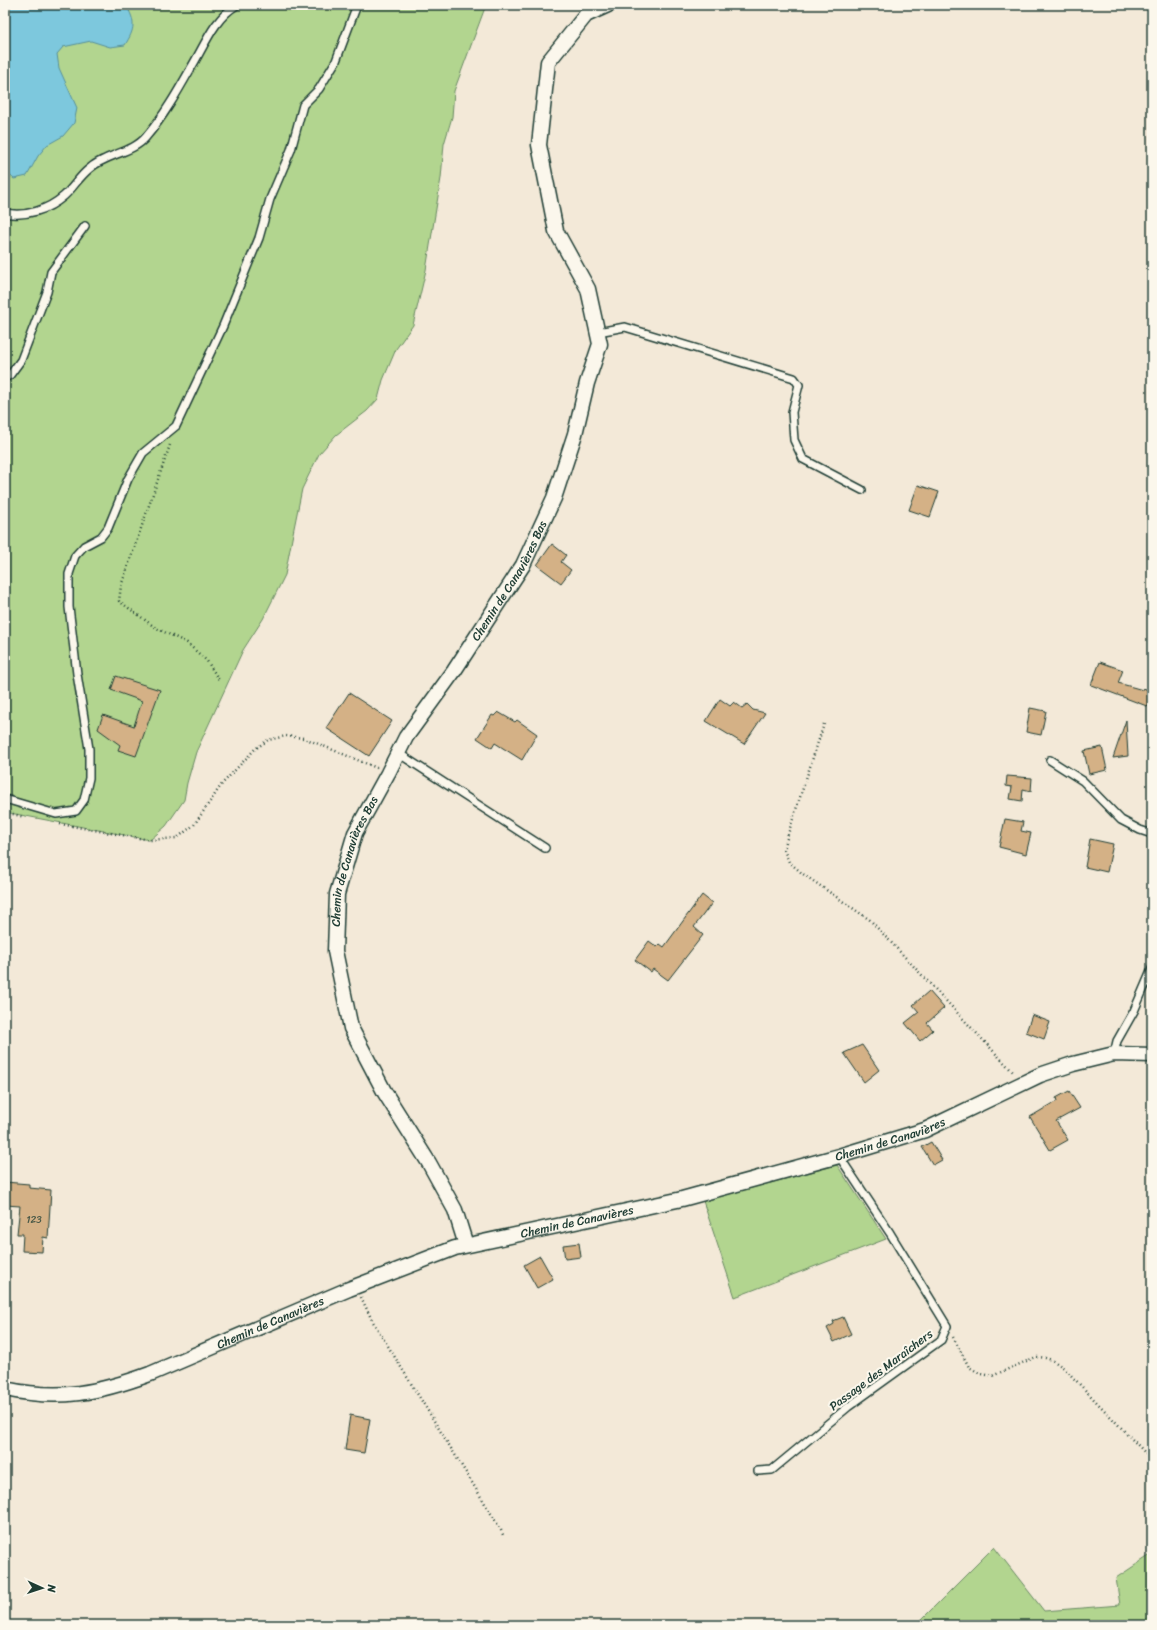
<svg xmlns="http://www.w3.org/2000/svg" width="1157" height="1630" font-family="Sriracha,sans-serif">
<style>
.green{fill:#b2d58f;stroke:#688962}
.water{fill:#7dc8dd;stroke:#579099}
.building{fill:#d4b186;stroke:#1f3d34}
.lines{fill:none;stroke-linecap:round;stroke-linejoin:round}
.service-casing{stroke:#1f3d34;stroke-width:10}
.minor-casing{stroke:#1f3d34;stroke-width:17}
.path{stroke:#1f3d34;stroke-width:2.5;stroke-dasharray:1 3;stroke-linecap:butt}
.service{stroke:#fbf7ec;stroke-width:7}
.minor{stroke:#fbf7ec;stroke-width:14}
.labels{text-anchor:middle;stroke-width:4;stroke-linejoin:round;paint-order:stroke}
.number-label{font-size:10px;fill:#4c5a48}
.street-label{font-size:12px;fill:#1f3d34;stroke:#fbf7ec}
</style>
<rect width="100%" height="100%" fill="#f3e9d8"/>
<filter id="ink" filterUnits="userSpaceOnUse"><feTurbulence type="fractalNoise" baseFrequency=".025" numOctaves="2"/><feDisplacementMap in="SourceGraphic" scale="8" xChannelSelector="R" yChannelSelector="G"/><feConvolveMatrix kernelMatrix="1 2 1 2 8 2 1 2 1" color-interpolation-filters="sRGB"/></filter>
<g filter="url(#ink)">
<!-- green -->
<path class="green" d="M5 5H486L454 91 452 117 444 144 441 178 426 270 413 325 396 349 383 380 378 399 367 411 336 435 319 454 302 489 294 528 285 575 263 619 243 650 196 752 187 783 184 800 166 826 150 840 5 812Z
M837 1165 886 1239 735 1297 703 1201Z
M994 1547 1044 1611 1120 1605 1116 1578 1152 1554V1625H916Z"/>
<!-- water -->
<path class="water" d="M5 5H126C136 22 135 29 125 45L110 47 91 41 63 47 57 54 59 68 77 108 74 123 63 136 47 145 38 156 27 176 14 179 5 171Z"/>
<!-- building -->
<path class="building" d="M918 485 939 492 930 517 909 510Z
M552 544 566 555 561 562 571 570 561 583 537 565Z
M1100 662 1123 670 1118 683 1143 690V688L1152 691V708L1091 685Z
M116 676 160 690 136 756 118 750 120 745 98 729 103 715 134 726 142 701 111 690Z
M349 693 392 721 369 756 326 728Z
M720 699 730 706 734 702 742 708 747 704 753 710 765 713 744 744 706 721Z
M1030 708 1046 711 1041 735 1026 732Z
M498 712 515 722 517 720 537 734 522 760 495 743 492 748 477 738 492 715 494 716Z
M1126 720 1128 756 1113 758Z
M1102 747 1107 770 1089 774 1084 751Z
M1007 776 1032 778 1031 791 1023 789 1022 801 1010 799 1012 787 1006 786Z
M1005 819 1023 822 1021 831 1031 833 1026 854 999 847Z
M1090 839 1113 844 1107 872 1085 867Z
M702 895 712 903 694 927 703 935 668 980 653 969 651 972 635 960 649 941 657 947 660 944 664 947Z
M929 991 944 1008 927 1023 933 1030 920 1041 905 1023 919 1012 913 1005Z
M1032 1015 1050 1022 1044 1039 1026 1032Z
M862 1045 879 1070 864 1082 844 1053Z
M1069 1091 1080 1108 1056 1121 1068 1140 1050 1150 1030 1117 1057 1101 1056 1098Z
M931 1142 942 1160 933 1165 922 1147Z
M5 1182 29 1184V1188L51 1190 48 1238 43 1237 42 1252 22 1251 23 1234H17L20 1206 5 1205Z
M579 1243 581 1257 565 1259 563 1245Z
M540 1256 553 1279 537 1288 524 1265Z
M843 1317 851 1334 834 1342 827 1328 834 1324 833 1321Z
M350 1415 370 1419 364 1453 345 1450Z"/>
<g class="lines">
<defs>
<path id="service" d="M5 213C26 217 48 210 64 196 73 188 79 177 89 169 105 154 133 153 146 137 164 116 178 91 191 68 204 47 214 18 237 5
M598 332 625 327 794 378 799 385 792 412 794 440 803 459 862 490
M5 378 10 375 21 360 47 292 51 272 85 226
M398 753 545 848
M1050 760 1083 781 1121 820 1140 830 1152 834
M5 799 56 814 76 811 84 800 89 778V749L77 674 69 607V574L75 556 84 546 101 537 108 528 128 479 143 453 176 426 223 326 259 238 270 199 291 150 303 105 319 89 336 61 357 5
M1114 1054 1117 1041 1134 1011 1152 969
M758 1471 772 1470 848 1407 941 1340 947 1326 890 1233 839 1156"/>
<g id="minor">
<path id="s1" d="M466 1245 455 1210 429 1163 385 1093 351 1028 335 951 337 894 355 833 388 773 406 737 454 671 523 565 554 498 575 434 587 383 600 344 588 289 556 231 539 145 548 62 586 15 608 5"/>
<path id="s2" d="M5 1389C60 1401 98 1393 150 1374L349 1289 455 1248 682 1199 839 1156 925 1130 1040 1075 1073 1064 1114 1054 1152 1055"/>
</g>
</defs>
<!-- service casing -->
<use href="#service" class="service-casing"/>
<!-- minor casing -->
<use href="#minor" class="minor-casing"/>
<!-- path -->
<path class="path" d="M170 445 121 586 119 601 156 628 187 643 207 661 219 680
M824 724 788 834 784 850 789 862 803 874 870 920 1014 1073
M5 812 24 817
M60 824 150 840 177 838 194 825 222 784 255 749 268 740 286 736 304 738 377 768
M361 1297 372 1320 500 1528 504 1537
M953 1337 969 1367 981 1374 992 1376 1036 1357C1048 1357 1055 1361 1065 1369L1152 1460"/>
<!-- service -->
<use href="#service" class="service"/>
<!-- minor -->
<use href="#minor" class="minor"/>
</g>
</g>
<g class="labels">
<!-- number labels -->
<g class="number-label">
<text x="34" y="1223">123</text>
</g>
<!-- street labels -->
<g class="street-label">
<text dy="4" stroke="none"><textPath href="#s1" startOffset="742">Chemin de Canavières Bas</textPath></text>
<text dy="4" stroke="none"><textPath href="#s1" startOffset="418">Chemin de Canavières Bas</textPath></text>
<text dy="4" stroke="none"><textPath href="#s2" startOffset="927">Chemin de Canavières</textPath></text>
<text dy="4" stroke="none"><textPath href="#s2" startOffset="603">Chemin de Canavières</textPath></text>
<text dy="4" stroke="none"><textPath href="#s2" startOffset="279">Chemin de Canavières</textPath></text>
<text transform="translate(881 1370) rotate(-37)" y="4">Passage des Maraîchers</text>
</g>
</g>
<!-- margin -->
<rect width="1157" height="1630" fill="none" stroke="#fbf7ec" stroke-width="20"/>
<rect x="10" y="10" width="1137" height="1610" fill="none" stroke="#1f3d34" stroke-width="1.5" filter="url(#ink)"/>
<!-- north arrow -->
<g transform="translate(42 1588) rotate(93)" stroke="#fbf7ec" stroke-width="3" paint-order="stroke">
<path d="M0-3L7 15L0 10L-7 15Z" fill="#1f3d34"/>
<text y="-6" font-size="11" font-weight="bold" text-anchor="middle" fill="#1f3d34">N</text>
</g>
</svg>
